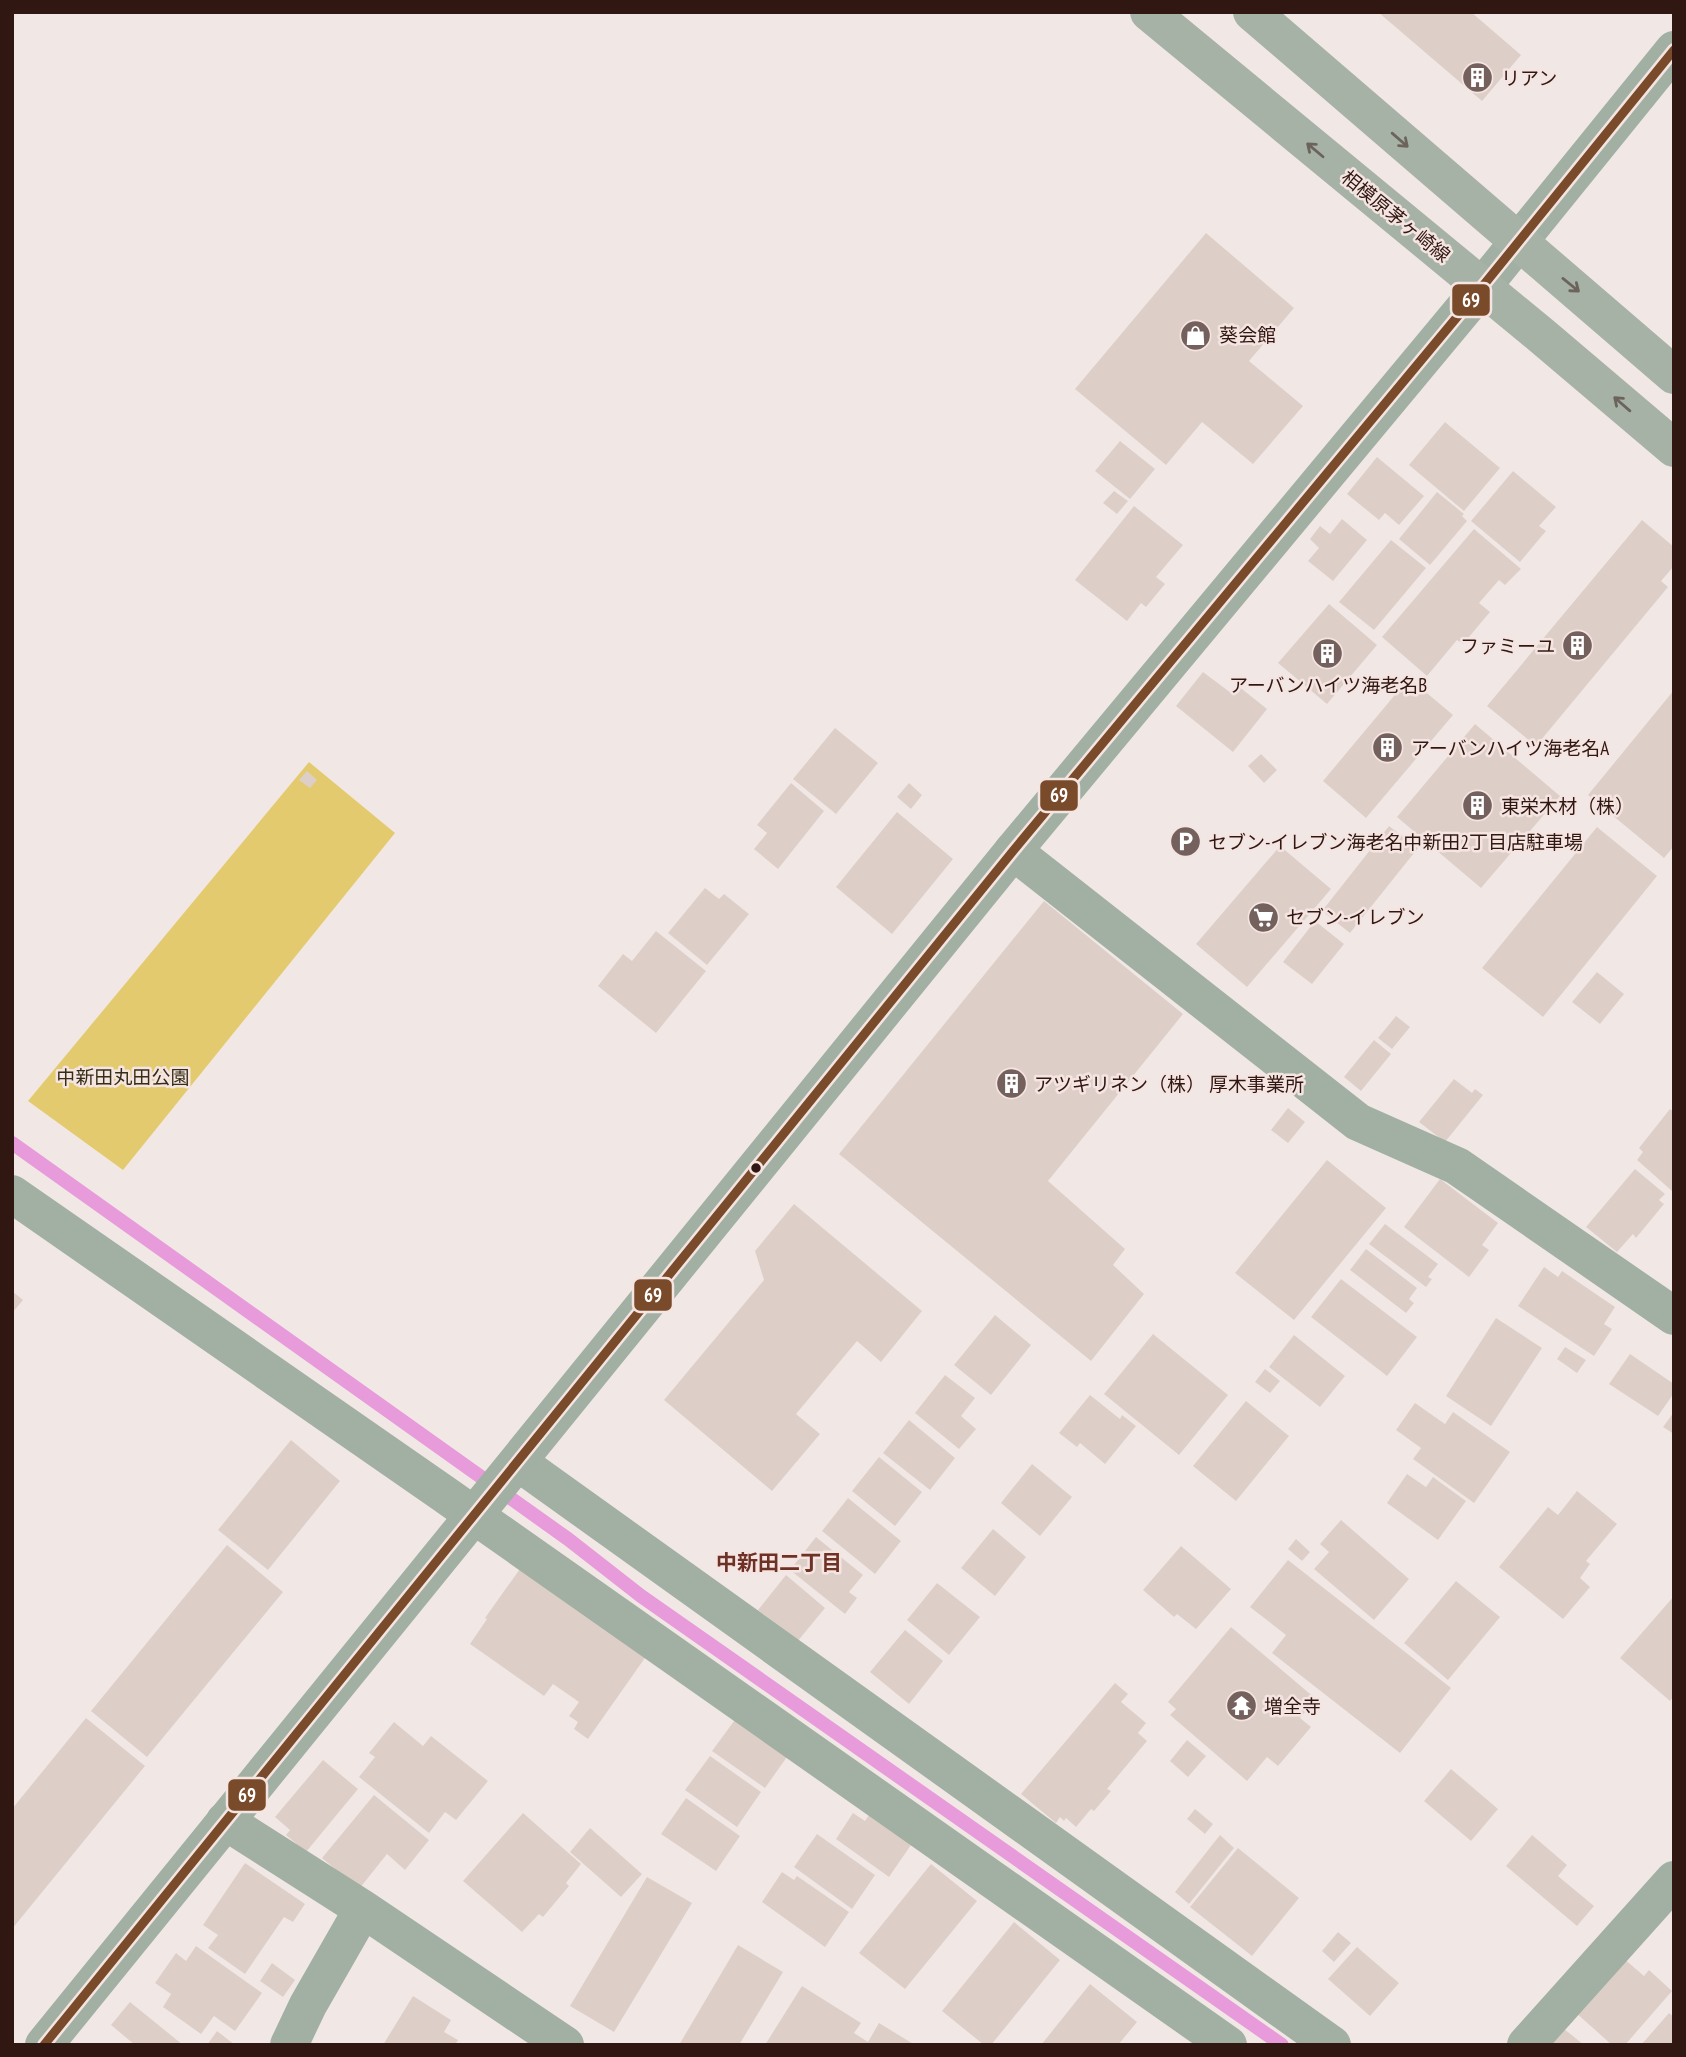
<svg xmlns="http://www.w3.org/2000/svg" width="1686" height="2057" font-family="'PT Sans Narrow','Noto Sans JP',sans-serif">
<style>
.green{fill:#e4ca6e}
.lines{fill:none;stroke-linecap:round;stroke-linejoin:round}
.stream{stroke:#e79bda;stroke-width:14}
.building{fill:#ddcfc8}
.minor{stroke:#a1b0a3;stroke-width:38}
.tertiary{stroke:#a1b0a3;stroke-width:38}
.primary{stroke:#a7b2a6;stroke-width:38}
.bus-1-casing{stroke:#f5e5e2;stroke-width:14}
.bus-1{stroke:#7a4b2a;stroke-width:9}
.oneway{stroke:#6c645c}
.bus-dot{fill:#311711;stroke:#f5e5e2;stroke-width:2.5}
.labels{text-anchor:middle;stroke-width:5;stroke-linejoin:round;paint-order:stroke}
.poi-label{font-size:19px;fill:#311711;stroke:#f5e5e2;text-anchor:start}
.street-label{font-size:19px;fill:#311711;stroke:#f5e5e2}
.park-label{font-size:19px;fill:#352d15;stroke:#f5e5e2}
.neighbourhood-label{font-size:21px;font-weight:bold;fill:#6e3126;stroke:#f5e5e2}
.line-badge{stroke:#f5e5e2;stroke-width:2.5}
.badge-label{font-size:19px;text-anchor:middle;font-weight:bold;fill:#fff}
</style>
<rect width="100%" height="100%" fill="#f1e8e6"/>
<!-- green -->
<path class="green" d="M309 762 395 833 123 1170 28 1101Z"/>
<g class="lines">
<!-- stream -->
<path class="stream" d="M12 1143 568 1539 641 1596 1282 2045"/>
</g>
<!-- building -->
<path class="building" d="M1378 12H1471L1521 55 1482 101Z
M1206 233 1294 308 1249 361 1303 406 1253 464 1202 422 1166 465 1075 389Z
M1445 422 1500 468 1464 511 1409 465Z
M1120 441 1155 469 1130 499 1095 471Z
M1377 457 1424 496 1399 525 1385 513 1379 520 1347 494Z
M1513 471 1556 507 1539 526 1546 531 1520 562 1471 521Z
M1114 491 1128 501 1117 514 1103 503Z
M1437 492 1464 514 1462 516 1467 521 1430 565 1399 539Z
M1134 506 1183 545 1156 577 1165 584 1146 607 1141 603 1127 621 1075 580Z
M1342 519 1367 540 1333 581 1308 561 1319 548 1310 539 1320 526 1330 534Z
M1642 520 1674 547V566L1661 581 1668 587 1536 746 1487 706Z
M1474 529 1521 569 1505 585 1499 580 1479 603 1490 612 1463 644 1457 640 1427 676 1382 637Z
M1391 540 1426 568 1374 630 1339 602Z
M1329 604 1377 645 1327 704 1278 663Z
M1203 672 1231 693 1237 685 1267 709 1233 752 1176 706Z
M1409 678 1453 715 1366 818 1323 781Z
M1674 690V846L1664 858 1588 795Z
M1475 724 1560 796 1481 888 1397 817Z
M835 728 878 763 836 814 793 779Z
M1261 754 1277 770 1264 783 1248 766Z
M307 771 317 780 310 788 299 780Z
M791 783 824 811 778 869 754 849 767 833 757 825Z
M909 783 922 795 911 809 897 797Z
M897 812 953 859 892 934 836 887Z
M1389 826 1418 848 1350 933 1322 911Z
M1597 827 1657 876 1543 1017 1482 968Z
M1280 846 1331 889 1247 987 1196 944Z
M705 888 719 899 724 894 749 914 707 965 668 933Z
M1044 901 1183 1014 1048 1181 1125 1249 1113 1265 1144 1294 1091 1361 839 1154Z
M1315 921 1344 944 1312 984 1283 962Z
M656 931 706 971 656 1033 598 986 623 954 632 961Z
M1597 972 1624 994 1600 1024 1572 1002Z
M1396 1016 1410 1027 1392 1049 1378 1038Z
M1374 1040 1391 1054 1361 1091 1344 1077Z
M1454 1079 1472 1093 1475 1089 1483 1095 1445 1142 1419 1122Z
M1288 1108 1305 1122 1288 1143 1271 1130Z
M1670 1109 1674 1112 1672 1191 1637 1160 1643 1152 1639 1148Z
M1327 1160 1386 1208 1294 1320 1235 1273Z
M1635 1169 1665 1194 1659 1200 1664 1204 1636 1238 1633 1234 1617 1252 1586 1227Z
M1440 1179 1498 1223 1482 1245 1489 1250 1469 1277 1404 1227Z
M794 1204 922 1311 881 1362 857 1341 796 1414 820 1434 772 1491 664 1400 764 1280 755 1251Z
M1385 1224 1438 1264 1428 1277 1432 1279 1426 1287 1369 1244Z
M1366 1249 1417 1288 1409 1299 1414 1303 1406 1313 1350 1270Z
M1544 1267 1558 1277 1562 1271 1615 1307 1604 1324 1612 1329 1594 1356 1518 1306Z
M1341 1279 1417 1337 1387 1376 1311 1317Z
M12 1291 23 1300 12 1313Z
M995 1315 1031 1345 991 1395 954 1365Z
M1496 1318 1542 1348 1491 1426 1446 1396Z
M1153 1334 1228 1395 1179 1455 1104 1394Z
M1294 1335 1345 1376 1320 1407 1269 1367Z
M1565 1347 1586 1360 1577 1373 1557 1359Z
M1630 1354 1674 1384V1393L1658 1416 1609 1384Z
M1265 1369 1280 1381 1270 1393 1255 1382Z
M945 1375 975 1398 961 1416 976 1429 959 1449 915 1413Z
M1090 1395 1120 1419 1122 1415 1136 1426 1105 1464 1080 1443 1077 1447 1059 1433Z
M1246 1401 1289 1436 1236 1501 1193 1466Z
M1415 1403 1445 1424 1453 1412 1510 1452 1474 1503 1413 1459 1421 1448 1396 1430Z
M1674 1412V1434L1663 1427Z
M909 1420 955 1458 930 1490 883 1453Z
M291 1440 340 1481 268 1570 218 1530Z
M879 1457 922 1492 895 1526 852 1491Z
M1032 1464 1072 1497 1040 1536 1001 1503Z
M1407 1474 1426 1487 1433 1477 1466 1501 1438 1540 1387 1503Z
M1577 1491 1617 1524 1586 1561 1590 1564 1580 1578 1590 1587 1563 1619 1499 1567 1548 1507 1558 1515Z
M848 1498 901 1541 875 1574 822 1531Z
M1341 1520 1409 1579 1374 1620 1314 1569 1329 1552 1320 1544Z
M993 1529 1026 1557 995 1596 961 1568Z
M816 1537 863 1575 849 1592 857 1598 845 1614 790 1570Z
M1296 1539 1310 1552 1302 1561 1288 1549Z
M227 1545 283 1592 147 1757 91 1711Z
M1181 1546 1231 1589 1196 1629 1177 1614 1174 1617 1143 1590Z
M1288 1560 1451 1688 1400 1753 1272 1653 1286 1635 1250 1607Z
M522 1566 647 1655 588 1739 574 1729 578 1722 569 1716 579 1702 553 1684 544 1696 470 1644 487 1619 485 1618Z
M786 1575 825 1608 797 1642 758 1610Z
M1456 1581 1500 1617 1448 1680 1404 1643Z
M937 1583 980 1617 949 1655 907 1620Z
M1674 1596V1696L1670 1701 1620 1658Z
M1231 1627 1316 1699 1300 1718 1311 1727 1278 1766 1267 1757 1247 1781 1170 1715 1176 1709 1168 1702Z
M905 1630 943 1661 909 1704 870 1672Z
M1115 1683 1128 1694 1121 1702 1146 1723 1138 1733 1147 1741 1107 1789 1111 1791 1094 1811 1091 1809 1076 1827 1066 1818 1064 1821 1060 1817 1056 1823 1021 1794Z
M737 1717 789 1754 765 1788 712 1751Z
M86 1718 145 1766 12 1929V1809Z
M394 1722 423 1746 431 1736 488 1781 456 1820 445 1812 429 1833 359 1777 375 1757 369 1753Z
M1187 1740 1206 1756 1188 1777 1170 1761Z
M710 1756 761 1792 737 1827 685 1790Z
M323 1760 358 1789 306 1852 286 1835 290 1830 275 1817Z
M1451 1769 1498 1809 1471 1841 1424 1801Z
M374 1795 429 1840 405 1870 387 1854 359 1889 322 1858Z
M686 1798 740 1836 716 1871 661 1834Z
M1195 1809 1213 1824 1205 1834 1187 1819Z
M871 1812 913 1842 889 1877 836 1839 853 1813 865 1821Z
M523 1813 581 1864 566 1883 569 1886 543 1917 539 1914 522 1932 463 1881Z
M590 1828 642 1874 621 1897 570 1852Z
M817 1834 875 1875 852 1909 794 1867Z
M1220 1835 1234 1848 1189 1904 1175 1892Z
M1532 1835 1567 1865 1558 1876 1594 1906 1577 1926 1506 1866Z
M1238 1848 1299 1898 1252 1956 1190 1907Z
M245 1863 305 1904 293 1922 284 1917 245 1974 208 1948 218 1935 203 1925Z
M931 1864 977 1901 905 1989 859 1953Z
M782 1872 794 1880 797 1876 849 1912 825 1947 762 1902Z
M647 1877 692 1903 614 2032 570 2006Z
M1014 1922 1060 1960 991 2045H984L942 2011Z
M1338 1932 1351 1943 1334 1962 1322 1951Z
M738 1945 783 1972 739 2045H679Z
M196 1946 262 1993 235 2031 214 2016 201 2034 163 2007 171 1994 155 1983 176 1953 186 1961Z
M1357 1947 1399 1983 1370 2016 1328 1979Z
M1622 1957 1644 1976 1649 1970 1672 1991 1625 2045H1612L1575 2012Z
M272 1963 295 1980 283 1997 260 1981Z
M1090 1984 1137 2022 1118 2045H1041Z
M802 1986 861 2023 854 2033 868 2042 879 2023 915 2045H765Z
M413 1996 451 2020 444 2032 458 2040 455 2045H383Z
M130 2002 183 2045H135L111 2025Z
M1669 2013 1674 2017V2045H1641Z
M1558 2024 1584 2045H1541Z
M217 2031 235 2045H207Z"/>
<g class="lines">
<!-- minor -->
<path class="minor" d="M1013 851 1358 1122 1457 1166 1674 1316
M12 1194 444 1494 1228 2045
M518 1462 1332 2045
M225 1821 363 1909 565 2045
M289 2045 308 2005 363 1909
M1526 2045 1674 1880"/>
<!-- tertiary -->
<path class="tertiary" d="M44 2045 1013 851 1482 287 1674 50"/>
<!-- primary -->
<path class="primary" d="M1149 12 1542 336 1674 448
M1252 12 1674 375"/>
<defs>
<path id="bus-1" d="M44 2045 1013 851 1482 287 1674 50"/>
</defs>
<!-- bus-1 casing -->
<use href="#bus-1" class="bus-1-casing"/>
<!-- bus-1 -->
<use href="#bus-1" class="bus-1"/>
</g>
<!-- one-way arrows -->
<defs><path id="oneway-shaft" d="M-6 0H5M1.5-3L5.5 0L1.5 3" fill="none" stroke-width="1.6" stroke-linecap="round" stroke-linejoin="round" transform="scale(1.75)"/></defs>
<g class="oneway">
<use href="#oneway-shaft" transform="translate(1400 140) rotate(41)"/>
<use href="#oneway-shaft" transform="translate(1315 150) rotate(-140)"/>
<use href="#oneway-shaft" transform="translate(1571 285) rotate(39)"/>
<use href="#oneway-shaft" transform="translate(1622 404) rotate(-139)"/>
</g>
<!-- icons -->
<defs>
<symbol id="building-disc" viewBox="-11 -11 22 22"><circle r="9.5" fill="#74605c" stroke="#f5e5e2"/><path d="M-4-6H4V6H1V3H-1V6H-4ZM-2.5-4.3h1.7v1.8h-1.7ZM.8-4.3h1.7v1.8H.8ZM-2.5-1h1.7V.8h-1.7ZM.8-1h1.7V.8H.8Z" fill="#fff"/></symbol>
<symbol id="shop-disc" viewBox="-11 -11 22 22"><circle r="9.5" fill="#74605c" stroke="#f5e5e2"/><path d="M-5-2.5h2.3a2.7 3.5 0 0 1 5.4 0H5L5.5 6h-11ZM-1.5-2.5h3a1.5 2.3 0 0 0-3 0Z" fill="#fff"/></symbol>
<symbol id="parking-disc" viewBox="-11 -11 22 22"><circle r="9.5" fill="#74605c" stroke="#f5e5e2"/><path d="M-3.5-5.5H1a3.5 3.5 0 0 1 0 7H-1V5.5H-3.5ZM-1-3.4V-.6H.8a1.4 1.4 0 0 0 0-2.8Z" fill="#fff"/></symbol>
<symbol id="supermarket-disc" viewBox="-11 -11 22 22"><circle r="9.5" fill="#74605c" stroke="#f5e5e2"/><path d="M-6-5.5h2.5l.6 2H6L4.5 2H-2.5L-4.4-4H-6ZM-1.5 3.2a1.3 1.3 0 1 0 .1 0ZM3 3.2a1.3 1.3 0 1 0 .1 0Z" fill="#fff"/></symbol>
<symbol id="temple-disc" viewBox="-11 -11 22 22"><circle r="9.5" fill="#74605c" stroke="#f5e5e2"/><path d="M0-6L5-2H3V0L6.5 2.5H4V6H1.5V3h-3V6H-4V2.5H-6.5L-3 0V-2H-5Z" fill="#fff"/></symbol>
</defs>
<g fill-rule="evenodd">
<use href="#building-disc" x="1460" y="60" width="35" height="35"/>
<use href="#shop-disc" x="1178" y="318" width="35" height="35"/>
<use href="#building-disc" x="1560" y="628" width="35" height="35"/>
<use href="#building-disc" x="1310" y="636" width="35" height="35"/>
<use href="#building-disc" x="1370" y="730" width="35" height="35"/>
<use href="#building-disc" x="1460" y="788" width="35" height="35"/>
<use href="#parking-disc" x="1168" y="824" width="35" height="35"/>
<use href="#supermarket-disc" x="1246" y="900" width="35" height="35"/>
<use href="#building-disc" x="994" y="1066" width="35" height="35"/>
<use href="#temple-disc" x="1224" y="1688" width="35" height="35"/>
</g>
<!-- markers -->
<circle class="bus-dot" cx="756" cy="1168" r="6"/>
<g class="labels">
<!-- poi labels -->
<g class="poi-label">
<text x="1501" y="85">リアン</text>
<text x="1219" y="342">葵会館</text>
<text x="1555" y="653" text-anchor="end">ファミーユ</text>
<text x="1328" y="692" text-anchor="middle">アーバンハイツ海老名B</text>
<text x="1411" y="755">アーバンハイツ海老名A</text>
<text x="1501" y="813">東栄木材（株）</text>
<text x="1208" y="849">セブン-イレブン海老名中新田2丁目店駐車場</text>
<text x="1286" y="924">セブン-イレブン</text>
<text x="1034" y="1091">アツギリネン（株） 厚木事業所</text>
<text x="1264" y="1713">増全寺</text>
</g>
<!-- street labels -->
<g class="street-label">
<text transform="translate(1396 216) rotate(39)" y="7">相模原茅ヶ崎線</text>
</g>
<!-- park labels -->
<g class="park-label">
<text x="123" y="1084">中新田丸田公園</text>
</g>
<!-- neighbourhood labels -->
<g class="neighbourhood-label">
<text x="779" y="1570">中新田二丁目</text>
</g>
</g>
<g class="line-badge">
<rect x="1451" y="283" width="40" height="34" rx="7" fill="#7a4b2a"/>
<rect x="1039" y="779" width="40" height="33" rx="7" fill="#7a4b2a"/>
<rect x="633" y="1278" width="40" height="34" rx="7" fill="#7a4b2a"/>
<rect x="227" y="1778" width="40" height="34" rx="7" fill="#7a4b2a"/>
</g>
<g class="badge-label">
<text x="1471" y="307">69</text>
<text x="1059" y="802">69</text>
<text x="653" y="1302">69</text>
<text x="247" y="1802">69</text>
</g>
<!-- border -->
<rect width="1686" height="2057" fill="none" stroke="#311711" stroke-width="28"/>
</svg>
